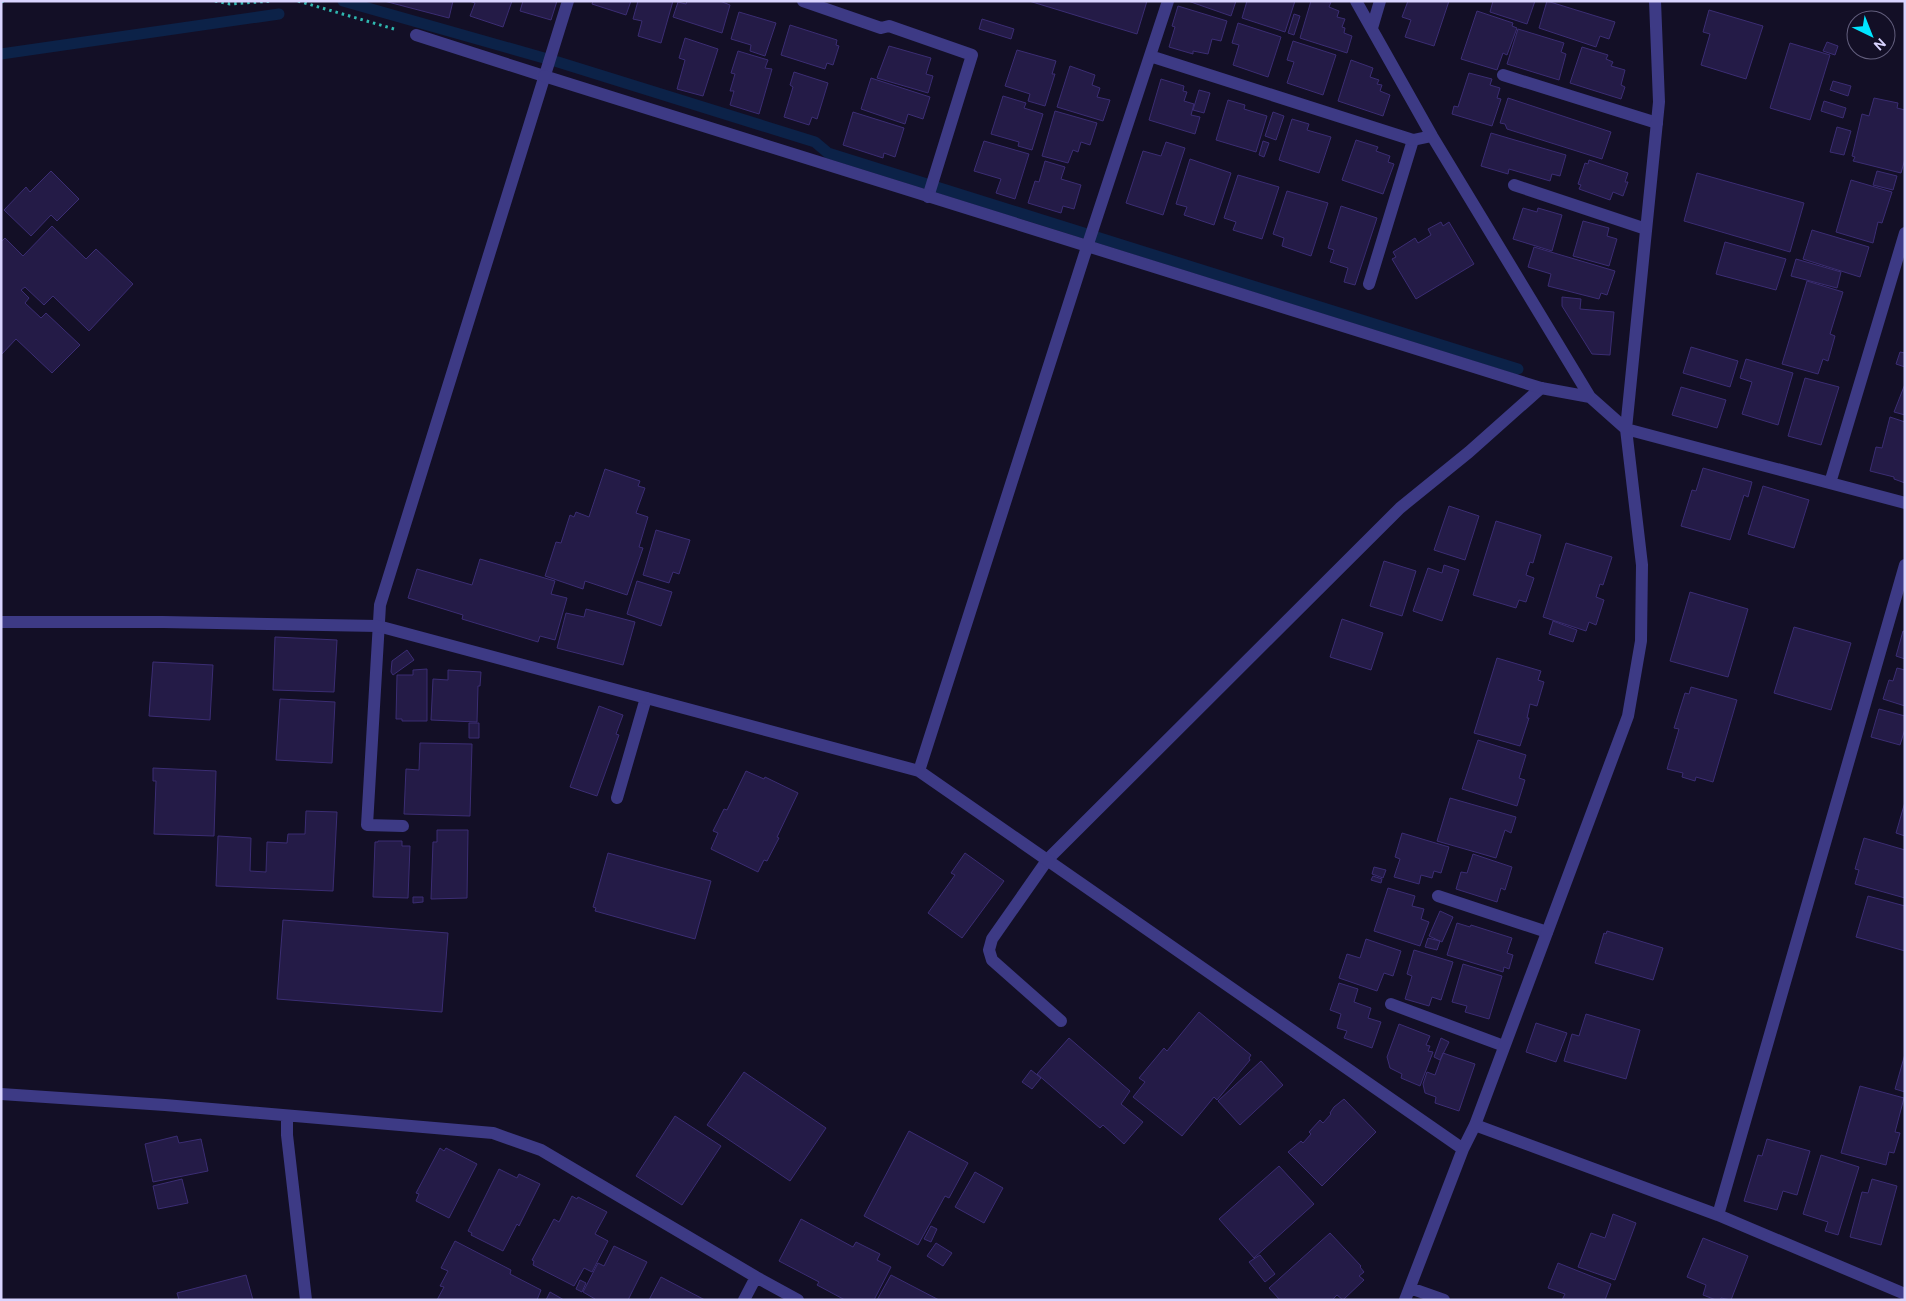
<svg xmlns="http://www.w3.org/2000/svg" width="1906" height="1301" font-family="'DM Sans',sans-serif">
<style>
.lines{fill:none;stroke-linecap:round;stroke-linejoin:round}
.stream{stroke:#0c2248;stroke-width:11}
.building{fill:#241b47;stroke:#3b2d73}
.path{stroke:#2fb8b0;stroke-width:3;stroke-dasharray:2.5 4;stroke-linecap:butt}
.service{stroke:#3d3a85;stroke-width:12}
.minor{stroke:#3d3a85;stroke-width:12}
</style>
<rect width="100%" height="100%" fill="#130f26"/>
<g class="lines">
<!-- stream -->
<path class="stream" d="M343 1 558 62 815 142 828 153 1518 369
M1 54 279 14"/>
</g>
<!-- building -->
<path class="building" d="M384 1H453L449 18Z
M469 1H512L503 27 470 16 475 3Z
M523 1H557L551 20 520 11Z
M593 1H631L626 15 592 4Z
M638 1H673L661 43 638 36 642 21 633 19Z
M687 1H720L730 5 722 33 673 17 678 2 686 4Z
M1029 1H1147L1137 34Z
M1188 1H1236L1231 16Z
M1247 1H1295L1285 32 1242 18Z
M1311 1 1331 2 1329 7 1339 11 1337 17 1345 19 1342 27 1345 28 1344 33 1352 36 1347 53 1300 38Z
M1408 1H1449L1434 46 1405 37 1411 20 1402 17Z
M1493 1H1535L1527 24 1490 12Z
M1547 1 1615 22 1609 39 1600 36 1596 47 1539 28Z
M1178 6 1227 21 1221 41 1212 39 1208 54 1193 51V54L1169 47 1175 27 1172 26Z
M1709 10 1763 26 1746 79 1701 65 1710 34 1703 32Z
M1477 11 1513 23 1512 26 1517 28 1507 55 1503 53 1497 70 1461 59Z
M739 12 776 23 765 56 750 51 751 45 731 39Z
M1294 14 1300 16 1294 35 1288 33Z
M982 19 1014 29 1011 39 979 29Z
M1238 23 1281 37 1268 77 1233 65 1239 45 1232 43Z
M790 25 837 40 836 45 839 46 833 65 827 63 825 69 781 55Z
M1518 29 1564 43 1561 52 1566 54 1559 80 1507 64Z
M685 38 718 49 703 96 677 89 685 60 679 58Z
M1293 41 1336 55 1323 95 1287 83 1294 62 1287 60Z
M1827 42 1838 46 1835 55 1823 51Z
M1790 43 1830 55 1810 120 1770 108Z
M889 46 931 58 926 74 933 76 928 93 877 78Z
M1582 47 1608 55 1606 59 1613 62 1611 66 1625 70 1621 85 1625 87 1621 99 1570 83Z
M1017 50 1056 61 1052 74H1055L1045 106 1028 101 1030 94 1005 86Z
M738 51 768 60 765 68 772 69 759 114 730 105 734 91H730L735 74 731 73Z
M1351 60 1373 68 1370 77 1379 80 1377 84 1382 85 1380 91 1390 95 1383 116 1338 101Z
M1070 66 1095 75 1092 85 1100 88 1097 97 1110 100 1103 121 1057 107Z
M794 72 828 83 817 119 812 117 809 125 784 117 793 87 790 85Z
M1469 73 1492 79 1490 85 1500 88 1497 98 1501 99 1492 126 1452 114 1454 106 1458 107Z
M871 78 930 97 923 119 908 114 905 124 861 109Z
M1161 79 1184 86 1183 91 1187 92 1184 101 1194 104 1191 115 1200 117 1195 134 1149 120Z
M1833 81 1851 86 1848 96 1830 90Z
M1199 90 1210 93 1204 113 1193 110Z
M1003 96 1026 103 1024 108 1043 114 1032 150 1018 146 1019 142 991 134Z
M1508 98 1611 132 1602 159 1507 129 1505 124 1500 123Z
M1874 98 1898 103 1897 108 1905 110V159L1901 173 1853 161 1855 157 1852 156 1862 114 1869 116Z
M1228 100 1245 105 1244 109 1267 116 1256 152 1216 140Z
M1824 101 1846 108 1843 118 1821 111Z
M1055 111 1097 123 1090 145 1081 142 1078 152 1073 150 1068 163 1042 156Z
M853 112 904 128 895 157 884 153 883 158 843 145Z
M1273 112 1284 116 1276 140 1265 136Z
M1292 119 1309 124 1307 130 1331 137 1319 173 1279 160Z
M1837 127 1851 131 1844 155 1830 152Z
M1491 133 1566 155 1560 176 1552 174 1550 181 1509 169 1508 174 1481 166Z
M1356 140 1378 147 1376 151 1390 156 1388 162 1394 164 1383 194 1342 180Z
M984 141 1029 154 1015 199 996 193 1001 179 974 171Z
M1263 141 1269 143 1264 157 1259 155Z
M1166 142 1185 148 1163 215 1126 203 1143 151 1161 156Z
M1190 159 1231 173 1214 225 1184 215 1187 207 1176 204Z
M1589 160 1628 173 1625 182H1628L1623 196 1613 192 1610 200 1579 189 1581 185 1578 184 1585 163 1588 164Z
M1045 161 1065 167 1061 179 1081 185 1074 209 1063 206 1061 213 1028 203 1035 181 1039 182Z
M51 171 79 199 57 221 51 215 31 236 4 210 26 187 30 192Z
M1877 171 1897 176 1893 190 1873 185Z
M1697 173 1804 203 1790 252 1684 221Z
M1238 175 1279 187 1262 239 1233 230 1236 222 1224 218Z
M1851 180 1892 192 1882 223 1878 222 1873 243 1836 232Z
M1287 191 1328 203 1311 256 1282 246 1284 238 1273 234Z
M1341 206 1377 218 1355 285 1344 282 1348 268 1330 262 1334 250 1328 248Z
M1523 208 1537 212 1538 208 1562 215 1552 251 1513 239Z
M1583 221 1609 228 1607 236 1617 239 1609 266 1573 256Z
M1441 222 1443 226 1449 222 1474 264 1416 299 1392 259 1396 257 1393 252 1415 238 1418 243 1431 235 1428 229Z
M52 226 86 259 96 249 133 284 89 331 53 296 44 305 25 287 21 290 29 298 25 303 41 318 46 313 80 345 52 373 16 339 1 355V242L5 238 23 256Z
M1812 230 1869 247 1860 277 1803 259Z
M1725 242 1786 259 1776 290 1716 274Z
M1534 247 1615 271 1607 295 1601 293 1599 299 1548 286 1551 274 1528 267Z
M1796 259 1841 272 1837 288 1791 276Z
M1807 281 1843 292 1830 334 1835 336 1828 361 1823 359 1818 374 1782 364Z
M1562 297 1581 299 1580 309 1614 312 1610 355 1592 354 1562 306Z
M1691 347 1738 361 1730 387 1683 373Z
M1900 352 1905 353V367L1896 364Z
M1746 359 1793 373 1778 425 1742 414 1752 382 1740 378Z
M1805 378 1839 387 1821 445 1788 436Z
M1905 384V415L1894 412Z
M1681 387 1726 400 1717 428 1672 415Z
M1890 417 1905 422V483L1894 479V477L1870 471 1876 447 1882 448Z
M1703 468 1752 482 1748 497 1744 495 1730 540 1681 526 1692 490 1696 491Z
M605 469 640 481 638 486 645 488 636 513 648 517 639 547 643 548 627 595 585 581 583 589 545 576 556 542 561 543 570 515 574 517 576 512 589 517Z
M1763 486 1809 500 1794 548 1748 534Z
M1449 506 1479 516 1465 560 1434 550Z
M1496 521 1541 535 1533 563 1530 562 1526 575 1534 578 1526 602 1519 600 1516 608 1473 595Z
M656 530 690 540 679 574 673 572 669 583 643 575Z
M1566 543 1612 557 1603 585 1600 584 1596 597 1604 600 1596 625 1589 622 1586 631 1543 617Z
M480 559 555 581 551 594 567 598 555 640 540 636 538 642 462 619 463 615 408 598 417 569 472 585Z
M1384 561 1416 571 1402 616 1370 606Z
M1444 565 1459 570 1442 621 1413 611 1428 568 1442 573Z
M637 581 672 592 661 626 627 614Z
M1690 592 1748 609 1728 677 1670 661Z
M586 609 635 622 623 665 557 648 566 613 584 617Z
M1342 619 1383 633 1371 670 1330 657Z
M1553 621 1577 630 1573 642 1549 634Z
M1794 627 1851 643 1831 710 1774 693Z
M1903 631 1905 632V659L1896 656Z
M275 637 337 640 334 692 273 690Z
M407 650 414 660 393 675 391 672 392 661Z
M1497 658 1541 671 1538 680 1544 682 1537 706 1530 704 1527 718H1529L1520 746 1474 733Z
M153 662 213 665 210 720 149 716Z
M1897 668 1905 670V706L1883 699 1889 680 1893 681Z
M427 669V721H402V719H396L397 675H413V670Z
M448 670 481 672 480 686H478L477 722 431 720 433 679 448 680Z
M1691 687 1737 700 1713 782 1696 777 1695 781 1682 777 1683 773 1667 769 1679 729 1674 728 1685 693 1689 694Z
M280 699 335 702 332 763 276 760Z
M599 706 623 715 616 734 619 735 597 796 570 787Z
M1879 709 1905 716V729L1900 745 1871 737Z
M469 723H479V738H469Z
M1478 740 1526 755 1519 778 1525 780 1517 806 1462 789Z
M420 743 472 744 470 816 404 814 406 769 419 770Z
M153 768 216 771 214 836 154 834 156 781H153Z
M746 771 764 779 765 777 798 793 777 837 779 838 767 861 764 860 758 872 711 849 718 833 713 831 724 809 727 810Z
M1450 798 1516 817 1511 833 1505 830 1496 858 1437 841Z
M1905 802V836L1896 833Z
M306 811 337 812 333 891 216 886 218 836 251 838 250 871 266 872 267 842 287 843 288 834H305Z
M437 830H468L467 898 431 899 433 842H437Z
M1402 833 1449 847 1441 873 1434 871 1432 878 1421 875 1419 884 1394 877 1400 859 1395 857Z
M1864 838 1905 850V898L1855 884 1859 870 1855 869Z
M378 841H402V846H410L408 898 373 897 375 842H378Z
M608 853 711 881 695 939 595 911 596 908 593 907Z
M965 853 1004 881 962 938 928 913 955 875 951 873Z
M1473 854 1512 867 1505 890 1501 888 1497 902 1456 889 1461 872 1467 873Z
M1374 867 1386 870 1383 878 1372 874Z
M1373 876 1382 879 1381 883 1371 880Z
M1388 888 1415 896 1412 906 1424 909 1421 919 1429 922 1420 946 1374 931Z
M1868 896 1905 906V951L1856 937Z
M413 897H423V902L413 903Z
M1440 911 1453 917 1442 942 1429 936Z
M283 920 448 933 442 1012 277 999Z
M1457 923 1470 927 1471 925 1512 938 1507 953 1513 955 1509 969 1504 967 1503 972 1447 955Z
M1607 931 1663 948 1653 980 1595 963 1604 933 1606 934Z
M1428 938 1440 941 1437 950 1425 947Z
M1366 939 1401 951 1393 976 1384 973 1377 991 1339 978 1347 954 1360 958Z
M1414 950 1453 962 1441 1000 1432 997 1429 1006 1405 999 1412 976 1407 974Z
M1463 964 1502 976 1489 1019 1465 1012 1467 1006 1452 1002Z
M1339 983 1358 989 1354 1002 1371 1008 1368 1018 1381 1022 1372 1048 1344 1038 1347 1031 1337 1028 1341 1014 1330 1010Z
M1199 1012 1251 1055 1249 1058 1250 1060 1217 1100 1214 1097 1182 1136 1133 1097 1145 1082 1139 1078 1164 1048 1167 1051Z
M1586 1014 1640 1030 1626 1079 1564 1061 1572 1034 1579 1036Z
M1536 1023 1567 1033 1556 1062 1526 1052Z
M1399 1024 1430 1036 1426 1045 1430 1046 1428 1051 1433 1052 1420 1086 1401 1078 1402 1074 1390 1068 1387 1057Z
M1069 1038 1130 1091 1121 1104 1143 1122 1124 1144 1103 1125 1100 1128 1037 1074Z
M1441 1038 1449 1042 1440 1060 1434 1057Z
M1443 1053 1475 1064 1459 1111 1435 1103 1436 1097 1425 1093 1423 1084 1427 1072 1435 1075Z
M1905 1054V1092L1895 1089Z
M1261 1061 1283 1085 1240 1125 1218 1101Z
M1031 1070 1041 1078 1032 1089 1022 1082Z
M744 1072 826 1128 790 1181 707 1125Z
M1860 1086 1904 1098 1895 1132 1900 1133 1894 1153 1889 1152 1886 1165 1841 1153Z
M1344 1099 1376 1132 1322 1186 1288 1152 1301 1141 1303 1143 1311 1134 1309 1132 1320 1120 1323 1123 1331 1114 1330 1113 1334 1107Z
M675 1116 721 1146 682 1205 636 1176Z
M909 1131 968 1163 949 1198 945 1196 918 1245 864 1216Z
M177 1136 179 1143 201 1139 208 1171 153 1182 145 1144Z
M1767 1139 1810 1151 1797 1195 1783 1191 1777 1210 1744 1201 1758 1155 1762 1156Z
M440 1148 444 1151 446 1148 477 1164 449 1218 416 1201 419 1194 416 1193Z
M1821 1155 1859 1167 1838 1235 1825 1231 1828 1222 1803 1214Z
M1279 1166 1314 1204 1254 1258 1219 1219Z
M499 1169 517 1178 519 1174 540 1184 519 1226 517 1224 503 1251 471 1235 472 1233 468 1231Z
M975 1172 1003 1188 984 1223 955 1207Z
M182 1179 188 1203 158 1209 153 1186Z
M1872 1179 1897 1186 1881 1245 1850 1237 1862 1192 1868 1193Z
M572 1196 577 1199 578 1197 607 1212 595 1234 608 1241 592 1272 584 1268 574 1286 533 1265 534 1261 532 1260 554 1219 559 1222Z
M1613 1214 1636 1223 1615 1280 1578 1267 1591 1233 1605 1238Z
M801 1219 853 1247 856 1242 880 1254 877 1260 891 1267 874 1300H845L817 1285 819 1282 779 1261Z
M931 1226 937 1229 931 1242 924 1239Z
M1330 1233 1361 1266 1360 1267 1364 1272 1359 1276 1364 1280 1343 1300 1337 1295 1332 1300H1280L1269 1288Z
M1703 1238 1748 1256 1731 1300 1721 1298 1720 1300H1716L1703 1295 1706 1285 1687 1277Z
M455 1241 511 1270 510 1274 541 1290 537 1300H437L444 1287 440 1286 448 1271 441 1268Z
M936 1243 952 1253 943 1266 927 1256Z
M614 1246 647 1262 628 1300H594L595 1299 583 1292 598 1263 604 1266Z
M1260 1255 1275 1274 1265 1282 1249 1262Z
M1558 1263 1611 1284 1605 1300H1562L1565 1294 1548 1288Z
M246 1275 253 1300H179L177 1293Z
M891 1275 939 1300H877Z
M661 1277 705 1300H649Z
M580 1280 586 1283 582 1292 576 1289Z
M550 1292 564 1300H546Z"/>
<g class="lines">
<!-- path -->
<path class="path" d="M215 1 230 4 272 1
M298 1 394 29
M1 2 5 1"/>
<!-- service -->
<path class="service" d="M803 1 881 28 889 26 972 55 928 197
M416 35 544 76
M1503 75 1657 123
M1514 185 1646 229
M1369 284 1413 140
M617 798 646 698
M403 826 367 825 380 605 568 1
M1438 896 1547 932
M1391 1004 1504 1046
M1061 1021 992 960 989 950 992 939 1048 859 1400 508 1469 452 1541 388"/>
<!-- minor -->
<path class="minor" d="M1356 1 1432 136 1590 397
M1372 28 1380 1
M1150 56 1413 140 1432 136
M544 76 1541 388 1590 397 1626 429 1905 503
M1830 483 1905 233
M1 622H163L378 626 919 771 1463 1149
M919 771 1087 247 1168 1
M1 1094 165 1105 493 1133 541 1150 756 1277 798 1300
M287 1116V1135L306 1300
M1475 1125 1718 1215 1905 1294
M1718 1215 1905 565
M1410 1288 1444 1300
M744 1300 756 1277
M1405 1300 1463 1149 1475 1125 1628 716 1641 641 1642 565 1626 429 1659 102 1655 1"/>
</g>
<!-- border -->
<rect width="1906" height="1301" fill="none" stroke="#d9d4ff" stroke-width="5"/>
<!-- north arrow -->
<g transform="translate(1871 35) rotate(137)"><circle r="24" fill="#130f26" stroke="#625e7d"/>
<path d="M0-4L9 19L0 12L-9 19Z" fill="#00e5ff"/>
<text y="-8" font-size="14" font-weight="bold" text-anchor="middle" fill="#d9d4ff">N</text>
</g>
</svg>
